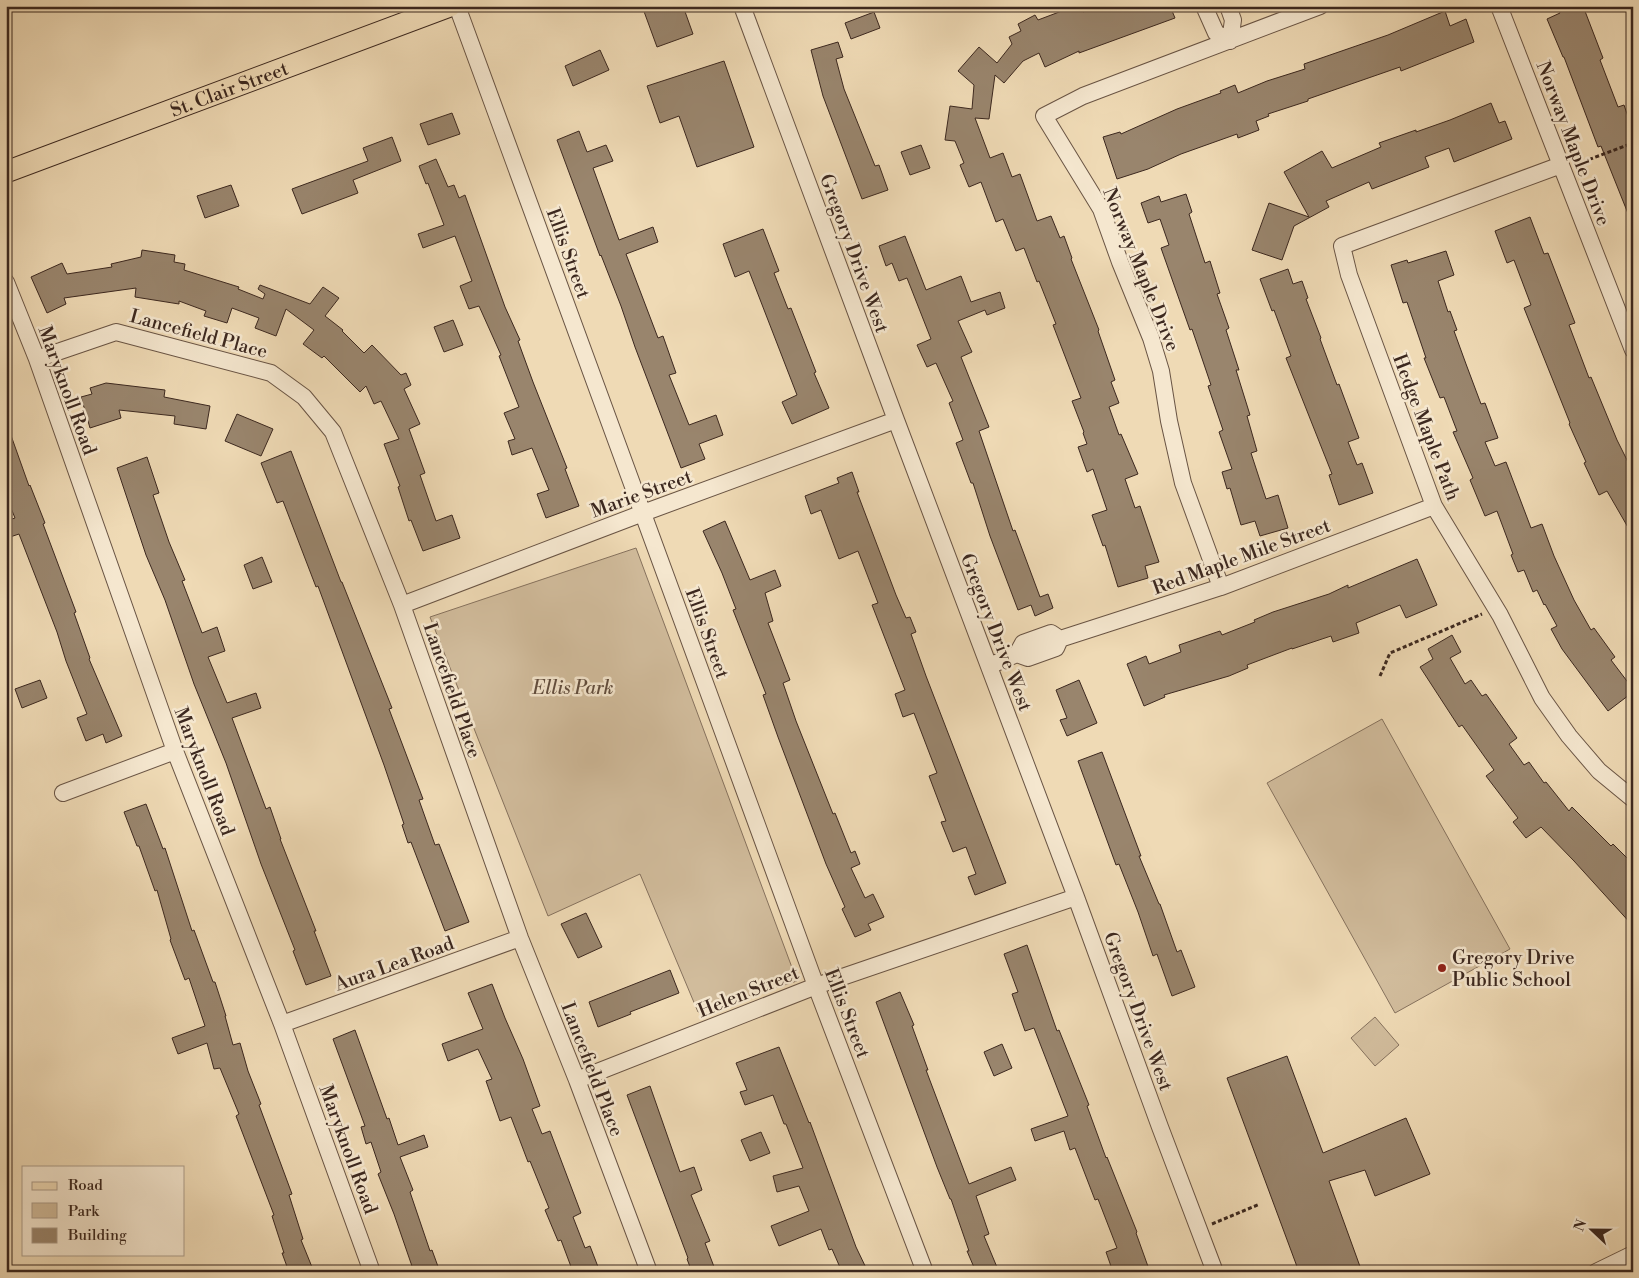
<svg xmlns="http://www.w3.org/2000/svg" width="1639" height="1278" font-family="'Libre Bodoni',serif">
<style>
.green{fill:#d1bc9c;stroke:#86725e}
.building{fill:#99856d;stroke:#3c281f}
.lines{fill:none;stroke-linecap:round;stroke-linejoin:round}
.minor-casing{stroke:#695444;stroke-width:18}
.major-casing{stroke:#3c281f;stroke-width:23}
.path{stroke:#3c281f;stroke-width:3;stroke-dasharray:4 2.5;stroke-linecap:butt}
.minor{stroke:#f5e7cf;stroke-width:16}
.major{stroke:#efdab5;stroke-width:21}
.poi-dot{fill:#8f2418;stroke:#f5e7cf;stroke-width:2}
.labels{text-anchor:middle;stroke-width:5;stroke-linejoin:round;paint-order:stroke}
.street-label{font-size:19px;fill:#3c281f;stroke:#f5e7cf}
.park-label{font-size:19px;font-style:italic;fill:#614d3e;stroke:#f5e7cf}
.poi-label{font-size:19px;fill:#3c281f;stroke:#f5e7cf;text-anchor:start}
</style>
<rect width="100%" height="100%" fill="#efdab5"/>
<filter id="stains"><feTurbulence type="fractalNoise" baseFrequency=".004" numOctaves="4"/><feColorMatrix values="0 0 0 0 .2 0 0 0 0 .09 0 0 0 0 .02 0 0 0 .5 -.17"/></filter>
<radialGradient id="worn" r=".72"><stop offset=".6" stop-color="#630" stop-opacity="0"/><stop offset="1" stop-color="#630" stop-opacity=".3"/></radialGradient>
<!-- green -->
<path class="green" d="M636 548 797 981 698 1012 640 874 548 916 430 617Z
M1382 719 1510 949 1395 1013 1267 783Z
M1375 1017 1399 1045 1375 1066 1351 1038Z"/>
<!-- building -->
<path class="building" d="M642 6H683L693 34 657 47Z
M1075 6H1081L1083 12 1098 6H1170L1175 18 1079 53V51L1045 67 1039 53 1023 61 1004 83 995 75 989 119 975 118 990 158 1003 153 1012 177 1020 174 1037 221 1051 216 1060 238 1064 236 1072 258 1071 259 1099 330 1098 331 1115 380 1111 382 1119 403 1109 407 1119 435 1121 434 1138 474 1125 479 1135 508 1140 506 1159 562 1145 566 1148 578 1118 587 1105 545 1103 546 1092 515 1107 510 1093 469 1087 472 1078 447 1087 444 1083 433 1084 432 1072 401 1081 398 1053 325 1056 324 1039 281 1037 282 1024 248 1016 251 1003 219 996 222 981 182 969 187 960 165 964 163 955 141 945 140 950 106 972 109 974 85 958 71 979 47 997 63 1012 44 1009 37 1021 31 1018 24 1035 15 1038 20Z
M1557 6H1583L1603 58 1600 60 1618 107 1624 105 1633 131V226L1601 146 1598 147 1564 57H1563L1547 19 1560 13Z
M1445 11 1450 26 1466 19 1474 42 1401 71 1400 67 1308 99V101L1268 114 1269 116 1256 121 1259 130 1238 138 1237 134 1181 154 1148 169 1117 179 1103 137 1120 132 1121 134 1177 109 1221 93 1220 91 1235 85 1238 93 1267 81 1305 69 1304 64 1388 35Z
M874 12 880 28 851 39 845 23Z
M838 42 843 57 836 59 844 89 875 166 879 165 888 190 862 199 823 96 811 50Z
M600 50 609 70 573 86 565 66Z
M724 61 754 147 697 167 679 116 660 123 647 86Z
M1491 103 1499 123 1505 121 1512 139 1454 162 1449 148 1425 157 1429 167 1372 189 1369 182 1326 201 1329 207 1294 226 1282 260 1252 250 1269 203 1309 217 1284 172 1322 151 1332 168 1381 147 1379 143 1416 130V132L1450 120Z
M452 113 460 134 428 145 420 124Z
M579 131 587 152 606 145 613 161 593 168 619 240 653 227 658 242 626 254 658 338 663 336 676 373 669 375 689 425 716 415 723 435 699 444 705 459 681 468 635 347 621 306 601 255 600 256 557 140Z
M392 137 401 161 353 180 358 193 302 214 292 189 368 161 363 148Z
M921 145 930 168 910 175 901 152Z
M436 159 448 187 454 185 459 198 465 195 505 307 520 340 518 341 533 382 567 468 565 469 579 506 546 518 537 494 549 490 532 448 512 455 508 441 515 439 504 413 519 407 499 356 501 355 479 306 469 309 460 286 472 281 455 236 423 248 418 234 444 225 428 183 426 184 419 166Z
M231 185 239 206 205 218 197 196Z
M1186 194 1192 212 1189 214 1205 263 1210 261 1220 293 1217 294 1229 328 1226 330 1239 370H1236L1250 415 1247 416 1257 451 1251 453 1266 499 1278 495 1288 528 1260 536 1255 521 1241 525 1230 488 1227 489 1222 472 1232 469 1219 432 1223 430 1208 386 1211 385 1192 329 1190 330 1161 248 1169 245 1160 219 1148 223 1141 203 1159 196 1161 202Z
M1530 217 1544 254 1548 253 1575 323 1569 325 1589 378 1591 377 1617 440 1633 472V536L1607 491 1599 495 1584 463 1586 462 1569 424 1570 423 1524 308 1531 305 1514 260 1507 263 1495 231Z
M763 229 779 271 774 273 788 309 791 308 816 372 814 373 829 408 792 424 782 402 797 395 749 271 735 277 723 244Z
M905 236 926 290 961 276 971 302 1000 292 1005 308 987 315 985 310 958 321 972 352 961 357 989 427 979 431 1013 531 1015 530 1040 597 1048 594 1053 608 1035 616 1031 605 1018 610 990 536 973 483H971L956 443 963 440 949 403 953 401 936 363 927 367 917 345 931 339 907 278 899 281 892 263 886 266 879 246Z
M142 250 175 255 174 262 185 264 184 270 239 287 238 289 263 299 265 294 258 289 260 285 310 304 323 287 339 298 325 316 343 330 342 331 364 353 372 345 401 375 406 373 411 385 404 389 420 424 409 429 425 473 420 475 436 521 452 515 460 538 423 551 411 520 409 521 398 487 400 486 384 444 399 439 381 401 374 404 366 386 360 392 324 356 322 358 303 344 314 330 286 309 276 336 255 328 259 318 232 308 227 323 204 316 206 311 179 301V304L135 297 136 288 64 298 66 304 47 313 31 277 62 263 67 274 112 267 111 264 141 257Z
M1446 251 1454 275 1438 281 1448 312 1450 311 1457 330 1454 331 1466 364 1481 404 1485 403 1498 438 1485 442 1495 466 1506 462 1531 528 1542 524 1554 556 1574 600 1591 630 1594 628 1615 657 1611 660 1633 689V692L1608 711 1562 649 1551 629 1557 626 1545 604 1544 605 1537 590 1533 592 1524 570 1518 572 1511 555 1513 554 1497 511 1485 516 1470 480 1473 478 1453 432 1457 431 1444 397 1440 398 1424 358H1426L1407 302 1403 303 1391 265 1407 260 1408 263Z
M1288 269 1293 284 1302 281 1308 298 1306 299 1321 338 1320 339 1337 385 1339 384 1359 438 1348 442 1357 465 1362 463 1373 493 1339 505 1329 475 1332 474 1286 358 1291 356 1274 310 1272 311 1260 279Z
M453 320 463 345 444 352 434 327Z
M106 383 165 390 164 397 210 406 206 429 174 424 175 416 119 410 121 418 90 428 81 397 92 394 90 388Z
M237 414 273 429 261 456 225 441Z
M8 427 29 486 30 485 45 523 43 524 76 612 74 613 90 658 89 659 122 736 106 743 103 734 86 741 77 718 87 714 66 661 57 632 19 534 10 537 6 527V521L15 518 6 496V428Z
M291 451 341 582H342L392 708 389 709 423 799 419 800 435 845 439 844 469 922 445 931 411 842 408 843 402 825 404 824 384 765 318 586 316 587 283 501 277 503 261 463Z
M147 457 159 493 153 495 169 542 185 580 182 581 202 633 217 627 225 651 208 657 227 703 256 693 261 708 232 718 266 809 270 807 281 839H280L316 931H314L331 976 306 985 293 951 295 950 261 864 226 763 194 684 165 600 146 555 117 468Z
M852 472 859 492H857L896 595 906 618 910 617 916 632 911 634 926 676 1006 883 975 895 968 877 976 874 966 847 953 852 941 822 946 821 929 776 937 773 914 713 903 717 895 694 905 690 872 605 878 603 858 551 839 559 821 510 811 514 805 496 839 483 837 478Z
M725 521 750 580 775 570 781 586 765 593 773 621 768 623 790 680 783 683 796 721 833 814 835 813 851 853 855 851 860 864 851 868 865 898 873 894 884 917 868 924 871 930 855 937 842 909 845 907 826 864 778 737 763 695 766 694 733 610 736 609 722 573 703 531Z
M262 557 272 582 253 589 244 565Z
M1417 559 1437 605 1406 618 1400 605 1356 623 1359 633 1333 642 1331 636 1292 649V648L1247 665 1248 668 1229 676 1164 695 1165 697 1144 706 1127 664 1146 656 1149 664 1181 652 1179 645 1220 631 1222 635 1255 622 1254 620 1273 612 1329 594 1348 585V588Z
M1452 635 1461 652 1450 658 1465 684 1471 680 1482 696 1486 694 1517 738 1509 744 1524 765 1529 762 1544 783 1546 782 1569 811 1572 807 1611 846 1613 844 1633 864V926L1574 861 1541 827 1526 838 1513 822 1518 818 1486 776 1494 770 1462 725 1459 727 1420 667 1433 659 1428 649Z
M40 680 47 698 22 708 15 689Z
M1079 680 1097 723 1067 736 1060 720 1067 718 1056 690Z
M1102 752 1141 856H1139L1159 904H1160L1177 952 1181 950 1195 987 1172 996 1157 954 1153 956 1138 912 1119 864 1116 865 1078 761Z
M146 804 163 849 165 848 192 931 194 930 213 982H215L226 1016H225L233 1045 240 1043 248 1071 261 1104 259 1105 292 1194 289 1195 303 1239 301 1240 314 1272H289L282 1253H284L272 1216 274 1215 236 1116 239 1114 220 1068 214 1069 207 1043 178 1054 172 1038 205 1026 189 978 185 980 170 940 171 939 157 890 155 891 139 846H137L124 812Z
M586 913 602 947 578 958 561 924Z
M1027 945 1057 1031 1059 1030 1089 1105 1087 1106 1106 1158 1107 1157 1137 1232 1136 1233 1150 1272H1113L1106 1252 1117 1248 1098 1199 1095 1200 1075 1148 1070 1150 1064 1131 1035 1141 1031 1129 1068 1116 1034 1028 1025 1031 1012 994 1018 992 1004 954Z
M670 970 679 993 630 1012 631 1014 598 1027 589 1002Z
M492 984 505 1018 523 1059 540 1106 532 1109 542 1134 550 1131 581 1213 573 1217 585 1248 590 1246 600 1272H573L561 1240 558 1241 545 1210 549 1208 530 1161 528 1162 511 1117 500 1121 486 1081 492 1079 478 1049 448 1061 442 1044 483 1029 468 993Z
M900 992 914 1025 912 1026 928 1070H926L969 1184 1011 1167 1016 1180 976 1196 989 1234 984 1236 999 1272H976L967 1251H969L951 1199H950L937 1167 876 1002Z
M355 1030 387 1119 389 1118 398 1145 424 1135 428 1147 400 1157 413 1190 410 1192 430 1251 432 1250 440 1272H414L394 1214 378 1174 381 1172 371 1142 366 1144 361 1127 365 1126 333 1039Z
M1002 1044 1012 1068 994 1076 984 1052Z
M779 1047 809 1123 810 1122 856 1247 868 1272H842L832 1249 829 1250 821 1229 779 1246 771 1226 809 1211 799 1186 777 1192 773 1176 803 1168 786 1124H784L773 1095 745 1105 740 1092 747 1090 736 1063Z
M1287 1056 1323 1153 1406 1118 1430 1174 1375 1196 1365 1170 1329 1181 1362 1272H1299L1227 1078Z
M650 1086 680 1172 694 1167 702 1190 691 1195 710 1241 705 1243 716 1272H692L687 1259 688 1258 627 1095Z
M761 1132 770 1153 750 1161 741 1140Z"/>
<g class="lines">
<defs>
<path id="minor" d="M457 6 816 986 925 1272
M742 6 896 420 1076 897 1160 1127 1215 1272
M1204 6 1216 33 1230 41
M1228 6 1233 20 1230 41
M1499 6 1633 350
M1561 165 1342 246 1349 275 1434 506 1500 615 1542 698 1569 736 1599 771 1633 799
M6 282 37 359 175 751 282 1024 372 1272
M37 359 116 332 271 373 304 397 333 432 402 605 520 938 577 1080 649 1272
M1221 587 1183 483 1169 421 1161 371 1151 338 1120 262 1101 209 1044 116 1083 96 1320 6
M402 605 643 513 896 420
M1060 639 1221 587 1434 506
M1017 654 1028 658 1056 648 1060 639
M989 666 1017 654 1023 643 1051 633 1060 639
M63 793 175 751
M282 1024 520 938
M577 1080 816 986 1076 897
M1596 1272 1633 1254"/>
<g id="major">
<path id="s1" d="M6 172 450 6"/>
</g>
</defs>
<!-- minor casing -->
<use href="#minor" class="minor-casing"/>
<!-- major casing -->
<use href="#major" class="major-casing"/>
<!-- path -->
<path class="path" d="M1577 164 1633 143
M1380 676 1390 653 1482 614
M1212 1224 1260 1204"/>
<!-- minor -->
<use href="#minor" class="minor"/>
<!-- major -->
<use href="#major" class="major"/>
</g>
<!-- markers -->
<circle class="poi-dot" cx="1442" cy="968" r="5"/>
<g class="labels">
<!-- street labels -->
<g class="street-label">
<text dy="7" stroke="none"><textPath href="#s1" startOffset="238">St. Clair Street</textPath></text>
<text transform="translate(1574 143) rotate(69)" y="7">Norway Maple Drive</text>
<text transform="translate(569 253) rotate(70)" y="7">Ellis Street</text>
<text transform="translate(855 253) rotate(70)" y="7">Gregory Drive West</text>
<text transform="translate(1142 269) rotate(68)" y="7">Norway Maple Drive</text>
<text transform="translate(199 333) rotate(15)" y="7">Lancefield Place</text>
<text transform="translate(68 390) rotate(70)" y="7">Maryknoll Road</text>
<text transform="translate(1427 427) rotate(69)" y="7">Hedge Maple Path</text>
<text transform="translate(641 493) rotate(-20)" y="7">Marie Street</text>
<text transform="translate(1241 556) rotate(-20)" y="7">Red Maple Mile Street</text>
<text transform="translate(997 632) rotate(69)" y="7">Gregory Drive West</text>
<text transform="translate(708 633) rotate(70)" y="7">Ellis Street</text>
<text transform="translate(453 690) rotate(71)" y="7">Lancefield Place</text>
<text transform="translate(205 771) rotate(69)" y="7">Maryknoll Road</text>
<text transform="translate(394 963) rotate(-20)" y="7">Aura Lea Road</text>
<text transform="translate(748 991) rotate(-22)" y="7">Helen Street</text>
<text transform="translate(1139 1011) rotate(70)" y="7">Gregory Drive West</text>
<text transform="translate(848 1013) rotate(69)" y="7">Ellis Street</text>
<text transform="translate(593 1069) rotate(69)" y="7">Lancefield Place</text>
<text transform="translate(349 1149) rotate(70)" y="7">Maryknoll Road</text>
</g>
<!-- park labels -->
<g class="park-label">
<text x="573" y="694">Ellis Park</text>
</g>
<!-- poi labels -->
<g class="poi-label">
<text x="1452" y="964">Gregory Drive<tspan x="1452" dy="22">Public School</tspan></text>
</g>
</g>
<!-- margin -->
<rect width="1639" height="1278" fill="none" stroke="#efdab5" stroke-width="25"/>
<rect x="8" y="8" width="1624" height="1263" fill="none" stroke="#3c281f" stroke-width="2.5"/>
<rect x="12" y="12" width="1614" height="1253" fill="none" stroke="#3c281f"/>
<!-- legend -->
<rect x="22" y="1166" width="162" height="90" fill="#f5e7cf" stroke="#ab9b89"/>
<rect x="32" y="1182" width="25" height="8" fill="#efdab5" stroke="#ab9b89"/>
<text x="68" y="1190" font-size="15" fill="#3c281f">Road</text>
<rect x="32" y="1203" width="25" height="15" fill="#d1bc9c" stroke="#ab9b89"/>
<text x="68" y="1216" font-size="15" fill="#3c281f">Park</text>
<rect x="32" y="1228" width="25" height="15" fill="#99856d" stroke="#ab9b89"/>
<text x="68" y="1240" font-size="15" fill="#3c281f">Building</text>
<!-- north arrow -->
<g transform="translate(1592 1230) rotate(292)" stroke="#f5e7cf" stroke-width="4" paint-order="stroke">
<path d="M0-4L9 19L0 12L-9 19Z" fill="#3c281f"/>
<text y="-8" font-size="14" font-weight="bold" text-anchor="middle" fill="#3c281f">N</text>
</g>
<rect width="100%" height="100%" filter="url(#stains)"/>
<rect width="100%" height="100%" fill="url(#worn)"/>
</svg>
